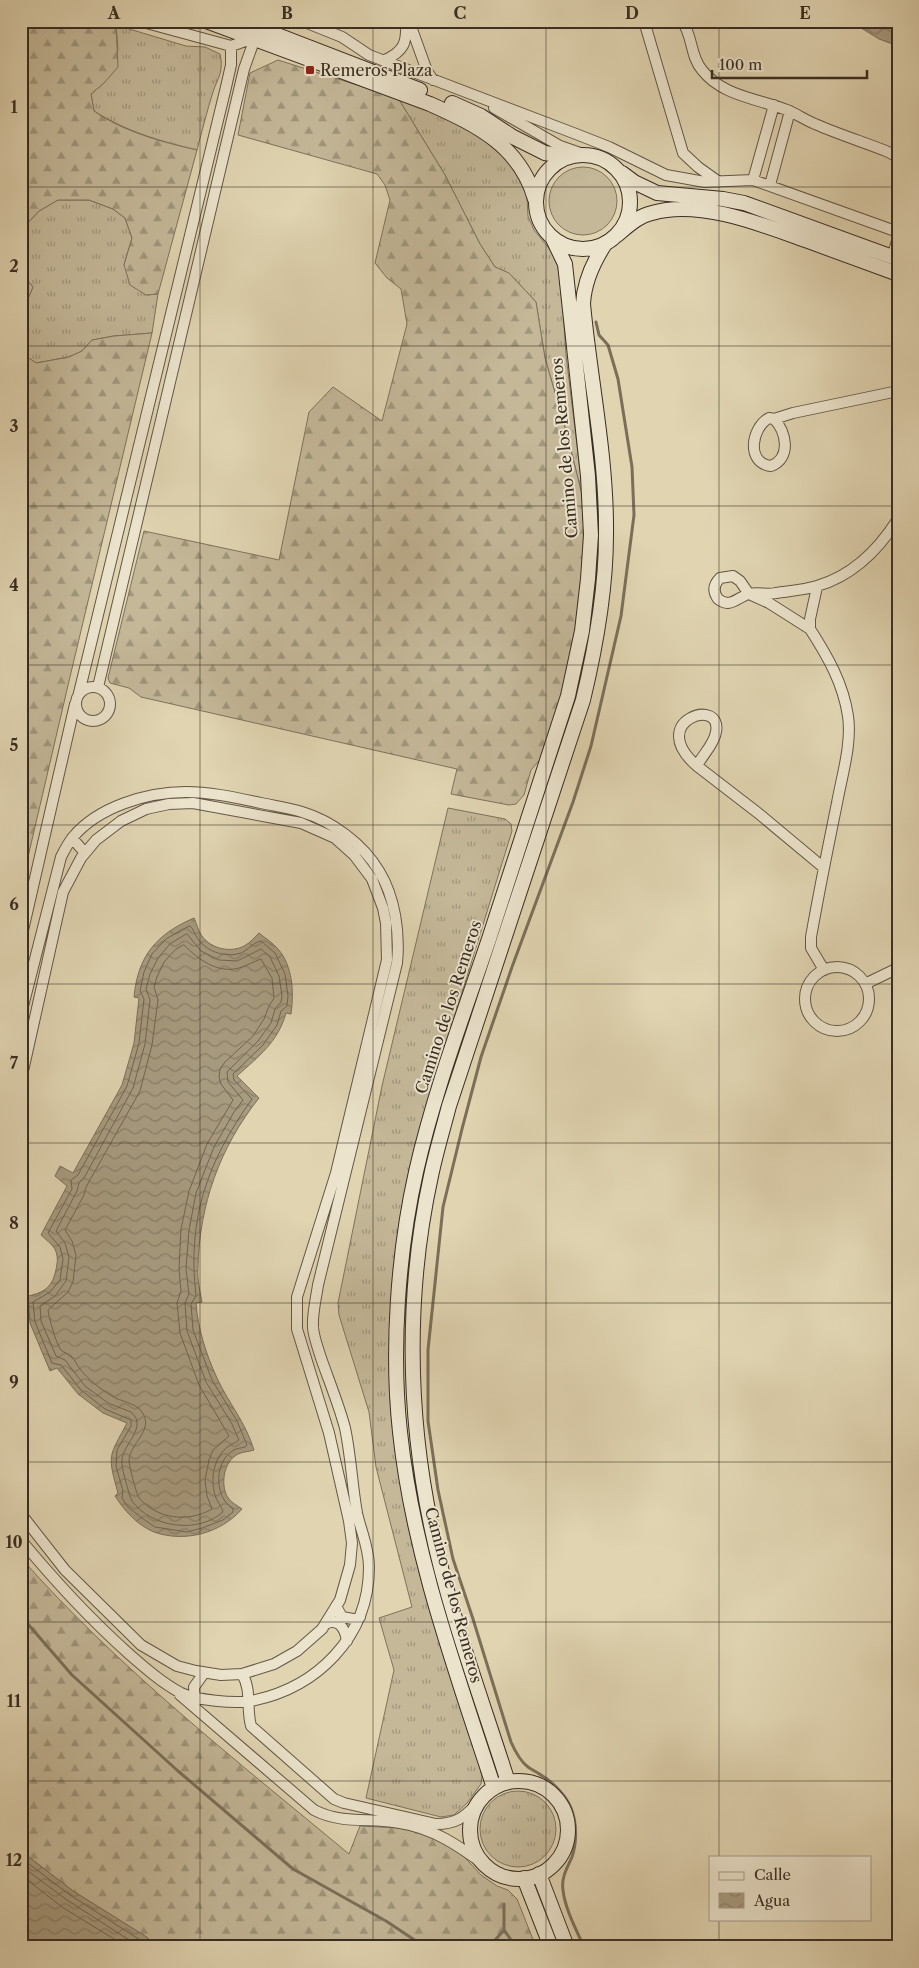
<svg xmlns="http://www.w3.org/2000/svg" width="919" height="1968" font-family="'Libre Caslon Text',serif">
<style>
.grass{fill:url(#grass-tufts);stroke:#7e725e}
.forest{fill:url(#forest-firs);stroke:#7e725e}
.green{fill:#c4b899;stroke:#7e725e}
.water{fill:url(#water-waves);stroke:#7b6f5a}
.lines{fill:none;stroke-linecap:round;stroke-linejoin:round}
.shore{stroke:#706451;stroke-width:1}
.stream{stroke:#7b6f5a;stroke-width:3}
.street-casing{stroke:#635746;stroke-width:12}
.secondary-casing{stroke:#392d22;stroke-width:16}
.street{stroke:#ebe3cc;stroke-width:10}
.secondary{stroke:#ebe3cc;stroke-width:14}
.grid{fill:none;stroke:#392d22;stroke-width:1;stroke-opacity:0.55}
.poi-dot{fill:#8f2418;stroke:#ebe3cc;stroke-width:2}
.labels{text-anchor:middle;stroke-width:4;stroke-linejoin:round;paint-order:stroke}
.poi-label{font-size:16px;fill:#392d22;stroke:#ebe3cc;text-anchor:start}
.street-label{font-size:16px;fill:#392d22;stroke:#ebe3cc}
.neatline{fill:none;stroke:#392d22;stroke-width:2}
.grid-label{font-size:16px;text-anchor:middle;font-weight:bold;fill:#392d22}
</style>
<defs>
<pattern id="grass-tufts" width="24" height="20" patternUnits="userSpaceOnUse" patternTransform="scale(1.25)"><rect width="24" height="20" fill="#c4b899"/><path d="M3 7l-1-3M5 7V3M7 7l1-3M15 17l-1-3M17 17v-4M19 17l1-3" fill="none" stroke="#a0967c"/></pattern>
<pattern id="forest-firs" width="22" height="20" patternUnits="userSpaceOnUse" patternTransform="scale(1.25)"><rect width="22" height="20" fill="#c4b899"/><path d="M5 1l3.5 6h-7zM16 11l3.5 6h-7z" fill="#a0967c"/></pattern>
<pattern id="water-waves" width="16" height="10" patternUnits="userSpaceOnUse" patternTransform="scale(1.25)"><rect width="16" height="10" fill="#a79b80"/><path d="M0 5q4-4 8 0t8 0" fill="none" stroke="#897f68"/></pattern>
</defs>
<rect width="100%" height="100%" fill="#e0d4b1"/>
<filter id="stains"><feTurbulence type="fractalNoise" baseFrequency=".004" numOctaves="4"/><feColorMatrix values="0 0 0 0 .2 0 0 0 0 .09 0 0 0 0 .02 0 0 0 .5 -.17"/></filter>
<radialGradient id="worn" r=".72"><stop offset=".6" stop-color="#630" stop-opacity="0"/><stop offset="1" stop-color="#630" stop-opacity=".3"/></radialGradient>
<!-- grass -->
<path class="grass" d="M116 25 186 46 205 47 220 54C224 72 218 77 213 92 207 111 202 131 197 150 162 142 125 131 94 111L91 94 104 83 118 50Z
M398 98 460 123 498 148 521 175 527 196 528 216 534 230 560 262 566 355 584 503 568 438 545 358 536 302 510 274 495 267 480 244 445 175Z
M58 200H89L113 209 125 218 132 238 124 265 146 295 158 294 152 333 114 336 92 340 82 351 69 357 36 363 23 354 28 333 27 301 33 287 21 273V230L39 211Z
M448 808 505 819 511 824 512 831 430 1096 411 1164 395 1253 391 1332 395 1439 407 1521 420 1576 474 1745 482 1776 481 1784 467 1803 454 1815 441 1817 366 1798 394 1670 379 1618 412 1607 376 1467 369 1412 339 1315 338 1303 382 1086Z
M480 1829a38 38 0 1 1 76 0a38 38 0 1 1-76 0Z"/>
<!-- forest -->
<path class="forest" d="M21 21H108L116 25 118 67 104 83 91 94 94 111C124 132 162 142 197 150L158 294 146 295 130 285 124 265 132 238 125 218 113 209 89 200H58L39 211 21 230Z
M278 60 398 98 445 175 480 244 495 267 509 273 536 302 545 358 568 438 584 503 583 563 576 625 564 684 544 755 531 770 524 795 516 804 509 805 451 794 457 769 141 697 129 688 110 683 108 678 144 531 279 560 309 412 333 387 382 421 407 324 401 289 387 278 375 263 390 200 385 185 377 174 238 135 250 73Z
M21 273 33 287 27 301 28 333 23 354 36 363 69 357 82 351 92 340 114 336 152 333 69 681 21 887Z
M21 1558C119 1669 236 1760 349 1854L360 1826 400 1828 424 1834 458 1850 481 1875 497 1886 508 1890 517 1899 536 1947H159L145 1936 73 1891 21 1851Z"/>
<!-- green -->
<path class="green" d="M549 201a34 34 0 1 1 68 0a34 34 0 1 1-68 0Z"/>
<!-- water -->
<path class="water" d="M845 21H898V46L879 39 858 26Z
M194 918C197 924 198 931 202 936 211 949 231 953 244 946 250 943 255 937 259 933 265 938 273 943 278 949 293 966 294 993 291 1014L286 1013C278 1042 259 1056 237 1076L259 1098C220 1147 199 1205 198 1268 197 1279 200 1291 202 1302L196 1303C198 1329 206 1354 217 1378 229 1404 245 1421 254 1450 248 1452 239 1452 235 1456 223 1464 220 1488 229 1499 232 1503 238 1506 242 1509 221 1533 185 1543 154 1532 137 1525 124 1510 115 1496L118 1493C107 1454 109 1457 127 1423L103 1413 78 1394 57 1368 50 1371 30 1323 28 1296C48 1292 54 1284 57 1264 58 1260 57 1253 55 1249 52 1244 45 1239 41 1235L67 1186 55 1176 60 1166 73 1173 122 1085 134 1043 139 998 134 997C138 955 157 934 194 918Z
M21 1851 73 1891 145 1936 159 1947H21Z"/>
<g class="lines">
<!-- shore -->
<path class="shore" d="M190 926C194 929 194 934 198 939 207 952 226 958 241 953 248 950 254 942 261 941L275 953 285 974 288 996 287 1006 281 1011 277 1025 263 1045 233 1074 234 1080 252 1099C207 1162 187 1219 196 1296L191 1304 193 1330 212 1380 237 1421 247 1445 245 1447C242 1448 237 1448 234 1450 219 1458 216 1479 221 1493 223 1500 227 1504 233 1509V1512L223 1520 202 1528 187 1532 155 1527 142 1518 128 1507 122 1498 123 1491 116 1466 117 1450 131 1426V1420L105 1409 81 1390 61 1365 52 1363 35 1322 33 1302 50 1292 60 1280 63 1259 60 1247 48 1233 72 1189 71 1180 78 1175 127 1086 139 1043 144 999 140 991 144 972 152 954 166 939Z
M187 934 201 951 219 960 237 961 261 949 270 957 279 976 282 996 281 1002 275 1009 271 1023 258 1041 227 1072 228 1082 243 1100 234 1112 214 1147 196 1193 189 1230 186 1269 189 1294 185 1303 187 1331 206 1382 232 1424 239 1440C236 1443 233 1443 229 1446 214 1456 210 1478 215 1495 216 1501 222 1506 223 1512 198 1534 152 1528 132 1501 130 1498 122 1469 122 1464 120 1447 142 1434 136 1418L131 1412 108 1403 85 1386 65 1360 56 1356 41 1321 40 1306 55 1296 66 1281 69 1257 65 1243 56 1231 77 1191 79 1183 84 1178 133 1088 145 1044 150 1000 146 989 150 974 158 958 170 944Z
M184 945C198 959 217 974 239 968 247 966 254 961 261 959L272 978 274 998 269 1006 264 1019 253 1036 225 1062 220 1069 219 1077 221 1084 233 1100 207 1144 189 1191 181 1229 179 1269 181 1291 177 1303 180 1333 199 1385 229 1436 213 1450 209 1460 205 1480 207 1496 212 1509C188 1523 157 1519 139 1498 137 1496 129 1465 129 1461 129 1444 155 1430 142 1412 135 1402 121 1402 112 1396 100 1389 88 1379 80 1369 77 1365 75 1360 71 1356 68 1353 64 1353 61 1350 56 1344 49 1318 48 1310L68 1292 73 1282 76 1255 72 1241 65 1230 84 1195 86 1187 140 1091 152 1045 158 1000 154 987 157 977 164 962 175 950Z
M21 1858 70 1895 151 1947
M21 1866 67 1900 140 1947
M21 1875 62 1907 127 1947"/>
<!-- stream -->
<path class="stream" d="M21 1616 72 1675 178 1771 293 1869 386 1921 425 1947
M504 1904V1930L516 1947
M489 1947 504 1930
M584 1947C576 1929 565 1909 563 1890 561 1878 567 1868 572 1857 577 1842 577 1823 571 1808 566 1796 553 1782 541 1775 537 1772 532 1770 528 1767 520 1761 515 1751 511 1742L473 1619 453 1559 438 1490 428 1421V1350L443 1207 462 1129 481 1057 512 967 573 802 591 746 621 616 634 515 632 467 618 379 608 345 599 335 596 322"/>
<defs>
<path id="street" d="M139 21 231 46 254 38
M284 21H290
M302 21 342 37 369 55 576 134 609 147 666 175 705 182 753 180 898 232
M409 21 427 71 433 80
M644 21 683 153 698 167 719 182
M682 21C693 36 690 56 702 70 722 96 759 99 787 110 797 114 805 120 815 124 838 134 863 142 886 151L898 157
M385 60C404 51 407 43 406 22
M494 108 560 146 586 155
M753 180 774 105
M770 185 790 111
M892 257 898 238
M769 418 774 419C786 431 792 458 771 466 746 463 751 428 769 418Z
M774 419 793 413 898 391
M817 587 810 619V629L769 603 749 594 740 581 733 576 720 578C713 585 713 592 718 599 731 609 737 597 749 594 758 592 767 595 776 593 789 591 804 590 817 586 852 576 879 549 898 519
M810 629C828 657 843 683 848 716 852 744 842 775 837 803 828 847 819 892 811 937V948L824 970
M76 704a17 17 0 1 1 34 0a17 17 0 1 1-34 0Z
M98 687 244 69 255 38 265 21
M79 693 226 87 231 65V46
M697 766C702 755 714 745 716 732 723 696 645 721 697 766L758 813 824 868
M72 838 85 853
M21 939 75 704
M805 999a32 32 0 1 1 64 0a32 32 0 1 1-64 0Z
M865 984 898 968
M21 1014 61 857C64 851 68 843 73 837 98 807 147 792 186 792 211 792 237 798 261 803 275 806 289 808 302 812 332 821 363 844 379 871 395 897 400 933 397 963L318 1285C316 1299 312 1314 313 1328 314 1338 318 1348 321 1358 329 1381 339 1405 345 1428 351 1456 352 1485 357 1513 361 1531 369 1548 369 1567 369 1637 317 1688 251 1701 234 1704 196 1700 181 1693 162 1683 144 1667 128 1653 89 1618 54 1580 21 1540
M21 1080 63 892 81 858 96 840 121 821 146 809 169 804 193 803 301 823 335 838 354 855 372 879 383 908 386 923 387 960 336 1173 297 1297V1329L329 1433 349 1521 352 1543 350 1565 340 1600 322 1629 297 1651 274 1664 242 1674 221 1675 196 1671 177 1666 141 1645 65 1570 21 1514
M336 1606 342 1617 353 1619 360 1617
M325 1624C338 1617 345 1628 347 1641
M242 1674C252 1690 246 1708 251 1726L334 1799 344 1803 436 1824C456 1824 463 1818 477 1804
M180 1695 314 1810C343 1825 370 1817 400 1823 433 1828 459 1846 485 1865
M195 1703 194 1687 204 1673"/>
<path id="secondary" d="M206 21 430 104C477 125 520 146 535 199
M241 21 420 90
M452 103 481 116 513 137 545 153 568 157
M536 202a47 47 0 1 1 94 0a47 47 0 1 1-94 0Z
M622 173 634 182 657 193 723 199 744 203 898 259
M617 235C628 226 638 216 652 213 700 199 763 225 808 241 838 252 868 263 898 274
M470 1830a49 49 0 1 1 98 0a49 49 0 1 1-98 0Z
M508 1782C481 1697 449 1612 431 1525 407 1411 406 1290 431 1176 436 1152 443 1129 449 1106L583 700C596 646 606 590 606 535 607 457 590 380 583 304 584 283 594 261 605 244
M494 1788C456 1671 413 1555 400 1432 391 1350 398 1252 416 1172 434 1092 463 1016 489 939 516 858 542 777 568 696L582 631 588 579 591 535 588 476 565 264 553 239
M539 1874 567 1947
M524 1878 551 1947"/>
</defs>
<!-- street casing -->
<use href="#street" class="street-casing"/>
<!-- secondary casing -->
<use href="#secondary" class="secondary-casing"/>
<!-- street -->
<use href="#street" class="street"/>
<!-- secondary -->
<use href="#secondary" class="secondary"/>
</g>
<!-- grid -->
<path class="grid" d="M200 21V1947M373 21V1947M546 21V1947M719 21V1857M21 187H898M21 346H898M21 506H898M21 665H898M21 825H898M21 984H898M21 1143H898M21 1303H898M21 1462H898M21 1622H898M21 1781H898M719 1919V1947"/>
<!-- markers -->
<rect class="poi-dot" x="305" y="65" width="10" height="10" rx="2.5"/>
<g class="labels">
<!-- poi labels -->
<g class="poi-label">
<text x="320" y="76">Remeros Plaza</text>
</g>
<!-- street labels -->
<g class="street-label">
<text transform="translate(564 448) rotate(-95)" y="6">Camino de los Remeros</text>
<text transform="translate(448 1007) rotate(-72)" y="6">Camino de los Remeros</text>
<text transform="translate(454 1595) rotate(75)" y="6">Camino de los Remeros</text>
</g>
</g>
<!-- margin -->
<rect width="919" height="1968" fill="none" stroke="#e0d4b1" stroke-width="55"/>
<!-- legend -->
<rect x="709" y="1856" width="162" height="65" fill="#ebe3cc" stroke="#a49a88"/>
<rect x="719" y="1872" width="25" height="8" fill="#ebe3cc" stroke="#a49a88"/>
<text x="754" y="1880" font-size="15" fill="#392d22">Calle</text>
<rect x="719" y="1893" width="25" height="15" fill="url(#water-waves)" stroke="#a49a88"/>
<text x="754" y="1906" font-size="15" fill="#392d22">Agua</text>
<!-- scale -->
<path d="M712 70v8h155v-8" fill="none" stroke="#392d22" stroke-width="2.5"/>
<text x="719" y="70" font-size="15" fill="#392d22" stroke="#ebe3cc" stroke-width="4" paint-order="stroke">100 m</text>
<rect x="28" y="28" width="864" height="1912" class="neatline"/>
<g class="grid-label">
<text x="114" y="19">A</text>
<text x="287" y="19">B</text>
<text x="460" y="19">C</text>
<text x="632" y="19">D</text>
<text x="805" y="19">E</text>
<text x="14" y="113">1</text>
<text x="14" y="272">2</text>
<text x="14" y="432">3</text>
<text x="14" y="591">4</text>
<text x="14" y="751">5</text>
<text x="14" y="910">6</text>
<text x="14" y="1069">7</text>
<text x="14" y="1229">8</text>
<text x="14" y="1388">9</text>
<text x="14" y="1548">10</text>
<text x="14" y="1707">11</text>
<text x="14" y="1866">12</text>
</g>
<rect width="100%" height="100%" filter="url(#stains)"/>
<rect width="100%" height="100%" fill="url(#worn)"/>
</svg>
